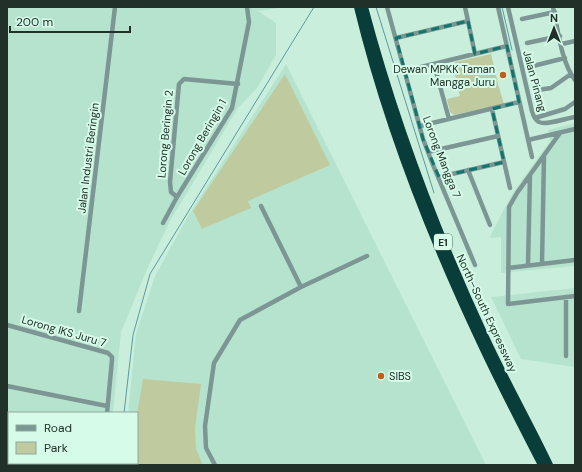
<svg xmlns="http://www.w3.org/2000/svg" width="582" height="472" font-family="'DM Sans',sans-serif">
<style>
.built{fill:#b6e3ce}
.green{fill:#bfca9f}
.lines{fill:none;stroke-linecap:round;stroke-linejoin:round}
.stream{stroke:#5b99a3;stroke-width:1}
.minor{stroke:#7c9693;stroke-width:4.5}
.motorway{stroke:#093d39;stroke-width:8}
.marked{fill:none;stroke:#0f766e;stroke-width:3;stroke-dasharray:8 5;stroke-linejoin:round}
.poi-dot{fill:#bf5f1b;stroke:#d6fce9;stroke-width:1.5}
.labels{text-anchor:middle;stroke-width:4;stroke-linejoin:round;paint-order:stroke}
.shield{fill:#d6fce9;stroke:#576d63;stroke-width:1}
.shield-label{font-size:10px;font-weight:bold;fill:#213029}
.poi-label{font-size:11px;fill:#213029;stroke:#d6fce9;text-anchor:end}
.street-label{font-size:11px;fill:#213029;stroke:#d6fce9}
</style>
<rect width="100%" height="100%" fill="#c9efdc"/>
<!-- built -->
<path class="built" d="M7 7H286L258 11 276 23V55L257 88 238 108 170 221 148 267 121 332 113 413H9V463H107V465H7Z
M286 64 486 465H122V463H137V413H128L136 334 155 276 188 216Z
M575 123V266L501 273V237L490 238 492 232 514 191 550 141 548 130Z
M575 288V367L521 359 491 297Z"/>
<!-- green -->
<path class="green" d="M491 54 498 84 504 104 454 115 450 112 447 99 460 96 454 71 457 70 455 62Z
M285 74 330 165 248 201 251 208 202 229 193 211Z
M143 379 201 384 195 428 196 449 203 465H128V463H137V414Z"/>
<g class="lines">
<!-- stream -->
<path class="stream" d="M376 7 434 193
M502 7 512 50
M124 413 133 335 150 274 314 7
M118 465V463"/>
<!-- minor -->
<path class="minor" d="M387 7 423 139 433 165 475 265
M465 7 475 54
M498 7 532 157
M508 7 532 111C533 115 535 120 539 122 545 126 567 118 575 117
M553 7C558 29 561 62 575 80
M522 19 555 12
M396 38 468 21
M527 43 560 36
M562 44 575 41
M434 64 449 119
M533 66 565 58
M405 71 507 46
M538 90 551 88 571 74
M492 109 510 188
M535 118 565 109 575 102
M420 126 519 102
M560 133 517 193 509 207 508 304 575 296
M528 140 575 129
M428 152 498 136
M468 170 490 225
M439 177 504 162
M177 197 171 192 170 182 179 84 184 79 238 84
M261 206 301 287
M163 223 177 197 232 108 249 22 247 7
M542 264 544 156
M528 265 530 175
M508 268 575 260
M566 297V356
M79 311 115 7
M7 325 108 353 112 357V360L107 413
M7 386 107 406
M7 438H9
M215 465 206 448 205 426 214 363 240 320 301 287 367 256"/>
<!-- motorway -->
<path class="motorway" d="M358 7C386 123 430 235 481 343 500 384 521 424 542 465
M364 7C394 120 435 229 484 335 504 379 528 421 549 465"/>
</g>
<!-- marked area -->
<path class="marked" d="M468 21 475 54 507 46 519 102 492 109 504 162 439 177 423 139 396 38Z"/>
<!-- markers -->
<g class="poi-dot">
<circle cx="503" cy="75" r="4"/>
<circle cx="381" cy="376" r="4"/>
</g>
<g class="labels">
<!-- shield labels -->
<rect class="shield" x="434" y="234" width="18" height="16" rx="3"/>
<g class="shield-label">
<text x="443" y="246">E1</text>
</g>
<!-- poi labels -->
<g class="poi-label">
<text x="495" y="73">Dewan MPKK Taman<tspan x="495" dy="13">Mangga Juru</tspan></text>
<text x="389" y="380" text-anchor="start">SIBS</text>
</g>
<!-- street labels -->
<g class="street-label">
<text transform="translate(535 81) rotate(75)" y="4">Jalan Pinang</text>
<text transform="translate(165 134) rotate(-85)" y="4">Lorong Beringin 2</text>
<text transform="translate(202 137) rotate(-60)" y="4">Lorong Beringin 1</text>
<text transform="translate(442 157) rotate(69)" y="4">Lorong Mangga 7</text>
<text transform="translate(88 158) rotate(-83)" y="4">Jalan Industri Beringin</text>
<text transform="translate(487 313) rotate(65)" y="4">North–South Expressway</text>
<text transform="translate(64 331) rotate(16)" y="4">Lorong IKS Juru 7</text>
</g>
</g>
<!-- border -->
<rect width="582" height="472" fill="none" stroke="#213029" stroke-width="16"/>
<!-- legend -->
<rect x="8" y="412" width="130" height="52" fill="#d6fce9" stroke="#8eaa9c"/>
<rect x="16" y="425" width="20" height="6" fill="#7c9693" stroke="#8eaa9c"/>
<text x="44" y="432" font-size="12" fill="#213029">Road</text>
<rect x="16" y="442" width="20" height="12" fill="#bfca9f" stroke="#8eaa9c"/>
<text x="44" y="452" font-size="12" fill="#213029">Park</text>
<!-- north arrow -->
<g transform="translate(554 28)" stroke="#d6fce9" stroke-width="3" paint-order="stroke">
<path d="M0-3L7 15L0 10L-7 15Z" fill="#213029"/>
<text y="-6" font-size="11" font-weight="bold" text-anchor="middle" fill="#213029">N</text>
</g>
<!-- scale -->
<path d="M10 26v6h120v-6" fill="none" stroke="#213029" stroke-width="2"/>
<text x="16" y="26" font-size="12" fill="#213029" stroke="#d6fce9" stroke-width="3" paint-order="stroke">200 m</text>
</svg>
